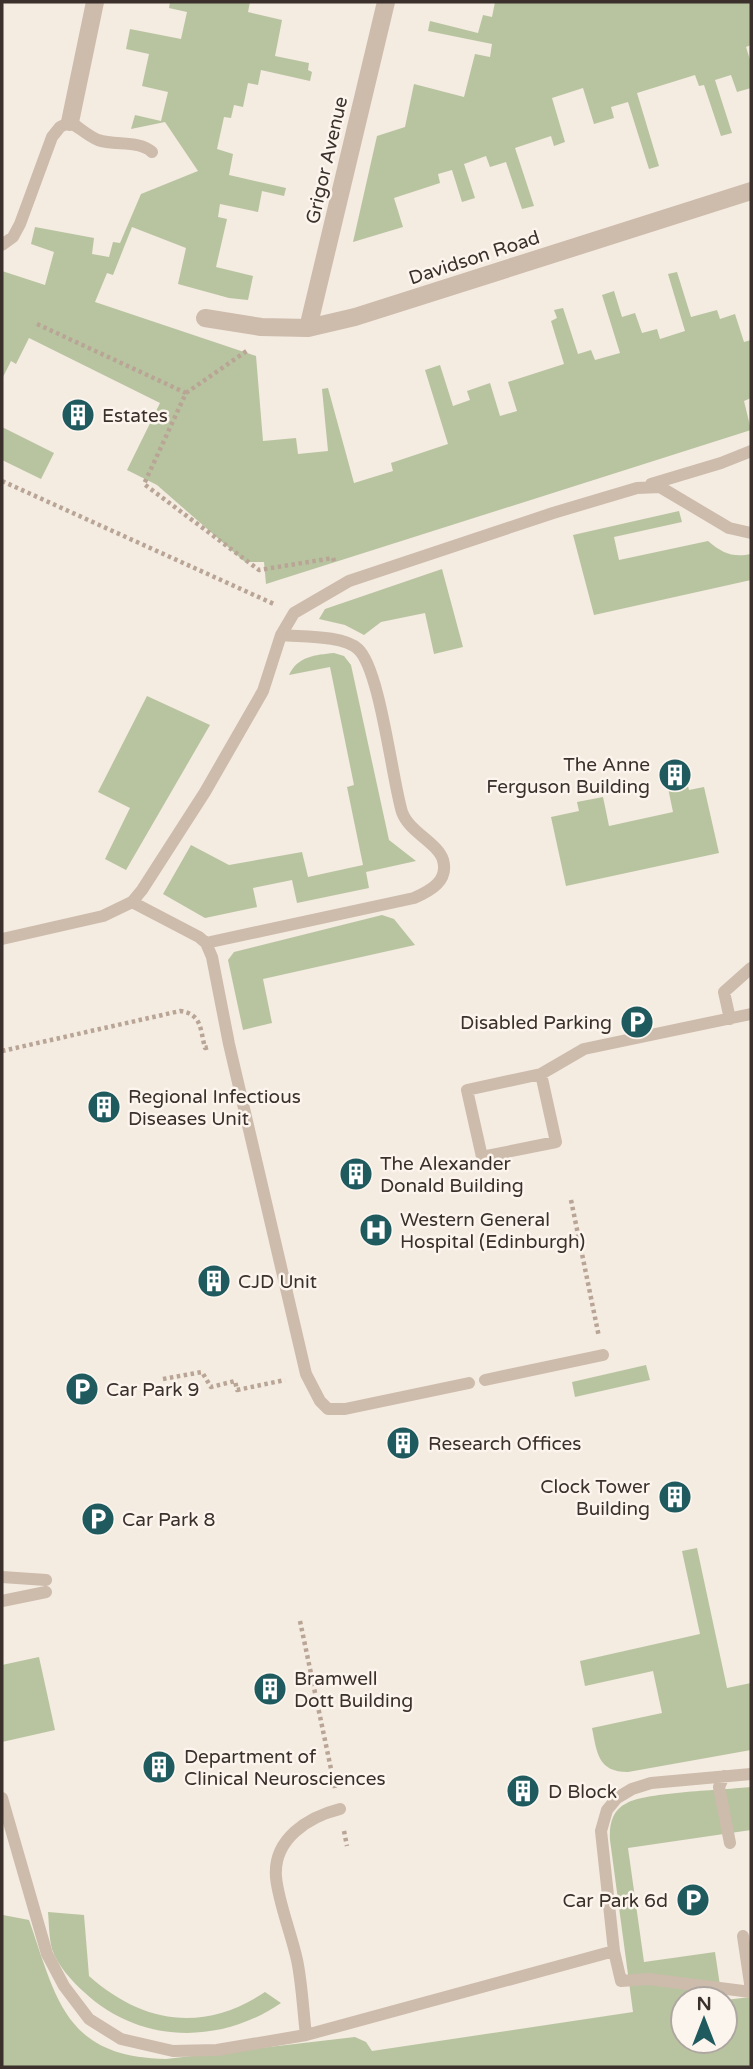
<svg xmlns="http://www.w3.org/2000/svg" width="753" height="2069" font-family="'Varela Round',sans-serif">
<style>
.green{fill:#b8c4a0}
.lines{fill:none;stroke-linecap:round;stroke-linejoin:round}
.path{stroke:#b9a596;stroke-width:4.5;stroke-dasharray:3.5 3.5;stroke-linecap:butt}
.lane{stroke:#cdbbac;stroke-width:12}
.street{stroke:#cdbbac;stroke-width:18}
.labels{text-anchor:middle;stroke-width:5;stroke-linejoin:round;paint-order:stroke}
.street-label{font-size:19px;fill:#3b302b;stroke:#fbf5ee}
.poi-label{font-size:19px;fill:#3b302b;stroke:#fbf5ee;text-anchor:start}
</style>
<rect width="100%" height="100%" fill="#f4ebe1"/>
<!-- green -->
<path class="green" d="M170 2H250L248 12 282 20 275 56 309 63 308 70 312 72 310 81 261 70 258 85 248 83 243 107 234 105 231 118 224 117 217 149 233 154 229 175 286 188 284 196 262 191 258 212 220 204 218 217 227 219 216 267 253 276 248 300 229 298 178 284 186 248 132 227 113 275 107 273 95 302 256 356 263 441 296 438 298 454 328 451 322 389 328 388 354 483 393 471 391 463 448 444 425 370 440 365 453 406 470 400 467 391 490 383 500 416 517 411 508 382 564 364 551 321 557 318 554 310 563 308 578 354 591 350 595 360 620 353 602 295 614 291 622 317 635 313 642 333 657 329 660 339 685 331 668 274 677 272 691 317 717 310 720 319 735 314 744 342 751 340V398L744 401 751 430 266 584 264 562H245L157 485 127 470 160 403 29 338 16 364 11 361 2 379V271L45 285 54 252 31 244 35 227 94 238 92 254 109 257 113 242 120 243 141 194 198 171 165 122 131 129 135 115 161 121 168 92 142 86 149 54 126 49 130 29 181 39 187 12 169 8Z
M495 2H751V45L746 47 751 63V88L737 92 731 75 715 80 732 133 721 136 704 85 699 86 695 75 637 93 659 166 649 169 628 102 611 107 614 118 594 124 583 88 552 98 565 142 554 146 551 136 515 148 534 206 522 209 506 162 490 167 486 156 464 164 475 198 462 202 452 170 438 174 440 183 394 198 403 227 353 242 377 136 405 127 414 84 464 97 475 54 490 57 492 44 428 31 430 21 478 33 483 15 492 17Z
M2 427 54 453 41 479 2 460Z
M679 511 682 522 614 537 619 560 708 541C722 553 733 558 751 554V580L594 615 573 535Z
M442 569 463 647 434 654 425 613 381 622 364 635 345 625 319 619 325 609Z
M334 653 344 656 351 665 389 840 416 861 366 872 369 888 297 903 292 880 253 888 257 907 205 918 163 894 191 845 229 865 302 852 308 877 363 865 347 787 354 785 330 667 289 675C298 656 315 655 334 653Z
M147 696 210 725 126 870 105 859 130 808 98 792Z
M686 779 689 790 704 787 719 853 566 886 551 817 579 811 577 802 603 797 609 826 673 812 667 783Z
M382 915 394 919 415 945 263 979 272 1023 243 1030 228 960 234 952Z
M646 1365 650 1380 575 1397 572 1382Z
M697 1548 727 1688 751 1683V1750L628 1772C598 1772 597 1753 592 1728L662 1713 653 1671 585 1686 580 1661 700 1634 682 1551Z
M39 1657 55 1730 2 1742V1665Z
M751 1787V1830L628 1848 644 1962 715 1952 722 1999H683V2041H725V2000L751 1997V2067H2V1909L3 1915 29 1920C57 2000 65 2057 166 2059L355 2037 366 2042 372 2051 633 2012 610 1840C609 1825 612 1810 627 1803 646 1792 725 1790 751 1787Z
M48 1912 84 1915 89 1976C143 2024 204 2033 265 1992L281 2003C220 2045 139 2044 84 1992 72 1981 57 1965 52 1949 49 1938 49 1924 48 1912Z"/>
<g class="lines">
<!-- path -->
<path class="path" d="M37 324 186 393 144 484 259 570 333 558 335 564
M186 393 248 350
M2 481 274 604
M2 1051 180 1011C202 1014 200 1029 205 1048L209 1047
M571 1200 599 1337
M163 1379 202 1372 211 1387 235 1381 237 1390 285 1380
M300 1621 335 1788
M344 1831 347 1846"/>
<!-- lane -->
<path class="lane" d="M2 245 13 237 20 224 52 137 60 127 70 122C80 128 88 136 98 140 115 146 139 140 152 152
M651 484 721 463 751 451
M132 902 199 937 206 943 212 957 229 1044 306 1374 320 1401 328 1409H345L469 1383
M2 939 103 916 132 902 142 890 205 792 263 691 281 635 294 613 349 581 553 513 637 488 660 487 729 528 751 533
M206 943 414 898C430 891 449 881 443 860 438 843 409 832 402 812 392 779 380 669 358 649 343 635 302 637 281 635
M730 1019 724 992 751 968
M541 1074 556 1142 482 1157 467 1090Z
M541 1074 584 1049 751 1014
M485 1380 603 1355
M2 1577 46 1580
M2 1601 46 1592
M724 1776 719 1787 730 1843
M2 1798 47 1954 64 1986 89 2019 121 2039 173 2051 217 2050 306 2035 614 1951 601 1831 607 1810 617 1798 632 1789 651 1783 751 1774
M743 1936 751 1990
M614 1951 621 1981 648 1979 751 1992
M306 2035C303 2010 302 1984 297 1960 292 1936 278 1901 276 1877 273 1839 308 1817 340 1809"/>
<!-- street -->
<path class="street" d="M70 122 95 2
M205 318 261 327 308 328 355 317 751 191
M308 328 386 2"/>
</g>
<!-- icons -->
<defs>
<symbol id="building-disc" viewBox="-11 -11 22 22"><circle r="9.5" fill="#1f5a5e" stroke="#fbf5ee"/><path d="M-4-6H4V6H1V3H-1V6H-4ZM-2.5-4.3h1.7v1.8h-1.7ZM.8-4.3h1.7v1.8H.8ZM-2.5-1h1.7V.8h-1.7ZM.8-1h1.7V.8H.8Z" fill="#fff"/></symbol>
<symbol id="parking-disc" viewBox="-11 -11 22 22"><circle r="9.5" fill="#1f5a5e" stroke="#fbf5ee"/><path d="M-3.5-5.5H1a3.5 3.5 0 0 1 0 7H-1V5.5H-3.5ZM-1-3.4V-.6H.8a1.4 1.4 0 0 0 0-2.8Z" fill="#fff"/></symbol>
<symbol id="hospital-disc" viewBox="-11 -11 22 22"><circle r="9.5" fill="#1f5a5e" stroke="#fbf5ee"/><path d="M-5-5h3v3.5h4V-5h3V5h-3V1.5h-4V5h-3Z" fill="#fff"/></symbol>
</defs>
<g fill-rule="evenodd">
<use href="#building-disc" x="59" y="396" width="38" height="38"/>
<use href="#building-disc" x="656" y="756" width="38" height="38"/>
<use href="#parking-disc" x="618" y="1003" width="38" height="38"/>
<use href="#building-disc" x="85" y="1088" width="38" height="38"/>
<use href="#building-disc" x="337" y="1155" width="38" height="38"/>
<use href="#hospital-disc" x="357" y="1211" width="38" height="38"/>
<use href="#building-disc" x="195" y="1262" width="38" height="38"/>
<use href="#parking-disc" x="63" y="1370" width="38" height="38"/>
<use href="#building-disc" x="384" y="1424" width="38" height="38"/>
<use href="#building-disc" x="656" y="1478" width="38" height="38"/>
<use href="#parking-disc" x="79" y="1500" width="38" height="38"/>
<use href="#building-disc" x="251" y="1670" width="38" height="38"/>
<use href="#building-disc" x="140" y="1748" width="38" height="38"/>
<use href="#building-disc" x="504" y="1772" width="38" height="38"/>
<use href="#parking-disc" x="674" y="1881" width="38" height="38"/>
</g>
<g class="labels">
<!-- street labels -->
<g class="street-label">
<text transform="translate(326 160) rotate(-77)" y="7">Grigor Avenue</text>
<text transform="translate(474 257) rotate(-18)" y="7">Davidson Road</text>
</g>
<!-- poi labels -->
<g class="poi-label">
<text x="102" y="422">Estates</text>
<text x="650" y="771" text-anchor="end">The Anne<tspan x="650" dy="22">Ferguson Building</tspan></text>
<text x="612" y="1029" text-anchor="end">Disabled Parking</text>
<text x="128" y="1103">Regional Infectious<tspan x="128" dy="22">Diseases Unit</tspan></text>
<text x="380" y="1170">The Alexander<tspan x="380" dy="22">Donald Building</tspan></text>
<text x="400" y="1226">Western General<tspan x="400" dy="22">Hospital (Edinburgh)</tspan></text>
<text x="238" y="1288">CJD Unit</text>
<text x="106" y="1396">Car Park 9</text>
<text x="428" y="1450">Research Offices</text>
<text x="650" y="1493" text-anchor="end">Clock Tower<tspan x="650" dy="22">Building</tspan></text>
<text x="122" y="1526">Car Park 8</text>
<text x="294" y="1685">Bramwell<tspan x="294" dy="22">Dott Building</tspan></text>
<text x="184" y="1763">Department of<tspan x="184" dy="22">Clinical Neurosciences</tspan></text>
<text x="548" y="1798">D Block</text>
<text x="668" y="1907" text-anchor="end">Car Park 6d</text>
</g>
</g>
<!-- border -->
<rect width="753" height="2069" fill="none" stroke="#3b302b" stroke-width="7"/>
<!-- north arrow -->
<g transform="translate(704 2020)"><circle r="33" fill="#fbf5ee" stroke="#aea6a0" stroke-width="2"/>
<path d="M0-5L12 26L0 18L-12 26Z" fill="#1f5a5e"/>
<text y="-10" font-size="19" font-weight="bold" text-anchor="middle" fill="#3b302b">N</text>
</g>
</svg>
